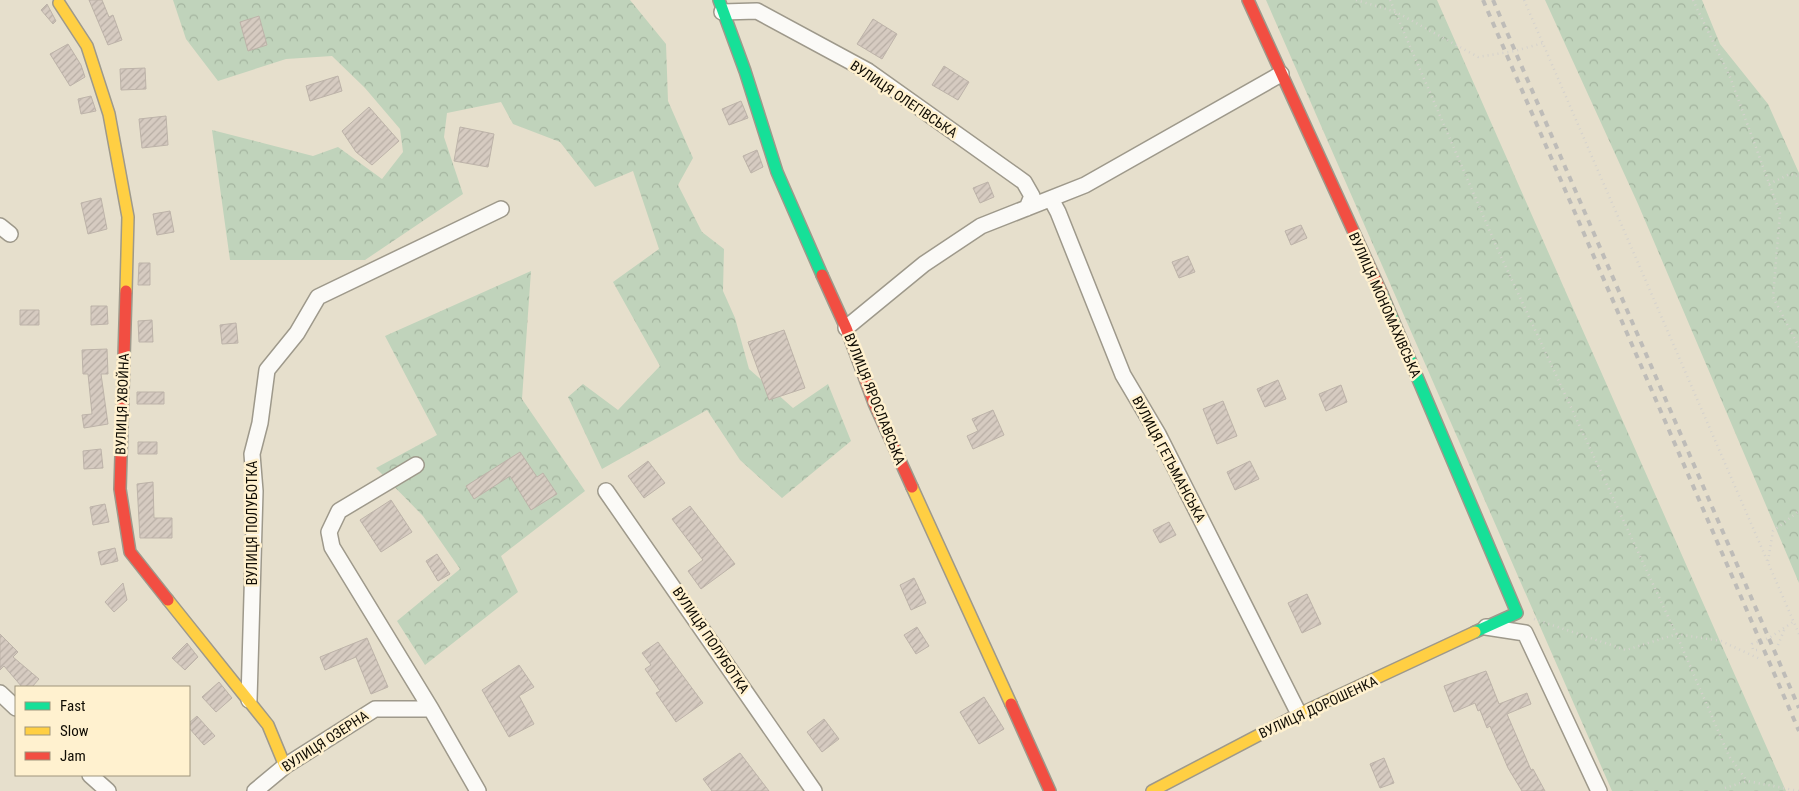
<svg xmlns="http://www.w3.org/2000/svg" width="1799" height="791" font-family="'Roboto Condensed',sans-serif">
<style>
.forest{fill:url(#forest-crowns)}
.building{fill:url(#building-hatch);stroke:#bdb3a9}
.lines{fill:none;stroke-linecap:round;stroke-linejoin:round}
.street-casing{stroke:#9e998b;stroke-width:18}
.fast-casing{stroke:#9e998b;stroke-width:14}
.slow-casing{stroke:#9e998b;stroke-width:14}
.jam-casing{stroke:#9e998b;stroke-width:14}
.path{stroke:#d5d2cd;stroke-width:2.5;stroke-dasharray:1 4;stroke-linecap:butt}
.street{stroke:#fbfaf7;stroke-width:15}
.fast{stroke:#16e098;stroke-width:11}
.slow{stroke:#ffcf43;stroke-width:11}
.jam{stroke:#f24e42;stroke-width:11}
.rail{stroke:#bebcb8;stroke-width:4;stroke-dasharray:6 6;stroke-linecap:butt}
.labels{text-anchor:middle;stroke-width:5;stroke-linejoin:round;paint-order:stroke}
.street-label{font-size:14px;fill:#100c03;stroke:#fff1cf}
</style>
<defs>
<pattern id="forest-crowns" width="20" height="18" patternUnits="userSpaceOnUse" patternTransform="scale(1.25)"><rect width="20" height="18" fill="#c0d3bb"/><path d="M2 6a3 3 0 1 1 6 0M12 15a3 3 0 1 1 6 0" fill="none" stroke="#a4b49f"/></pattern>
<pattern id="building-hatch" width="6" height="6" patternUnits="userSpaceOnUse" patternTransform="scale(1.25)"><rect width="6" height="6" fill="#d6cbc1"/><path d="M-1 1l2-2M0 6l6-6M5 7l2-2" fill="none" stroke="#b7ada4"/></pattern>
</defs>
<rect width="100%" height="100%" fill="#e6dfcc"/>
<!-- forest -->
<path class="forest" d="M173 0H630L666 44 668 101 693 158 678 185 702 232 724 249 723 291 735 318 749 369 793 408 828 384 851 441 782 498 740 460 707 410 602 469 568 397 583 384 618 410 660 366 613 282 659 249 633 171 595 187 560 142 513 124 501 102 447 113 444 137 463 194 365 260H230L212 130 313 156 338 147 382 179 403 152 400 129 365 88 332 56 286 59 218 81 186 39Z
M1266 0H1437L1786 791H1612Z
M1545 0H1702L1720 44 1768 104 1799 173V583L1638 204Z
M531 271 522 399 585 491 501 556 518 592 425 665 397 621 460 569 423 516 376 468 437 435 385 336Z"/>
<!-- building -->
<path class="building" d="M89 0H102L109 17 113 15 122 40 108 45Z
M47 4 56 21 53 24 41 10Z
M259 16 267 45 248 51 240 22Z
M873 19 897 34 882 59 857 44Z
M68 44 81 65 85 77 70 86 50 54Z
M944 66 969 82 958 100 932 85Z
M145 68 146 89 121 90 120 69Z
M338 76 342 91 310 101 306 86Z
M91 96 96 111 81 114 78 99Z
M741 101 748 118 729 125 722 109Z
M369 107 399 141 372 165 356 152 342 131Z
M166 116 168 145 142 148 139 119Z
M460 127 494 134 488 167 454 161Z
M757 150 763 167 751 173 743 156Z
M988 182 994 197 980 203 973 188Z
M101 198 107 229 88 234 81 203Z
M170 211 174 232 157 235 153 214Z
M1301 225 1307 238 1291 245 1285 231Z
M1188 256 1195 272 1179 278 1172 262Z
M139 263H150V285H138Z
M91 306H107L108 324 91 325Z
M20 310H39V325H20Z
M152 320 153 342H139L138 321Z
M236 323 238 343 222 344 220 325Z
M784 330 805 388 769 400 748 342Z
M107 349 108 374H101L108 424 84 428 82 415 92 414 88 374H83L82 350Z
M1278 380 1286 399 1265 407 1257 389Z
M1341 385 1347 402 1326 411 1319 394Z
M137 392H164V404H137Z
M1223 401 1237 436 1217 444 1203 409Z
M993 410 1004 435 973 449 967 436 978 431 972 419Z
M138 442H157V454H138Z
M101 449 103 468 84 469 83 451Z
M520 452 537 477 543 473 557 494 531 510 510 476 474 499 466 486Z
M648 461 665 483 644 498 628 476Z
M1250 461 1259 479 1235 490 1227 472Z
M153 482 154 518H172V538H140L137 484Z
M391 500 412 532 381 552 360 520Z
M105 504 109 522 93 525 90 507Z
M690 506 735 564 701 589 688 571 703 560 672 519Z
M1169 522 1176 535 1160 543 1153 530Z
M115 548 118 561 101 565 98 552Z
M437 554 450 574 438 581 426 561Z
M914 578 926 603 911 610 900 585Z
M123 583 127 600 114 612 105 602Z
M1307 594 1321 624 1302 633 1288 603Z
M917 627 929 646 916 654 904 635Z
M0 634 18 652 13 657 39 679 32 687H22L4 666 0 670Z
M367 638 388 687 371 694 356 657 325 670 320 657Z
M658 642 703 703 676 722 656 693 660 691 645 669 651 665 642 653Z
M187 643 198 657 185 670 172 658Z
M519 665 534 687 519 696 534 724 509 737 482 690Z
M1486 671 1499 704 1527 693 1531 704 1507 714 1531 770 1533 769 1545 791H1522L1508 768 1490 726 1487 728 1480 710 1478 711 1475 703 1454 712 1444 686Z
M219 682 232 698 216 712 202 697Z
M984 697 1004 729 979 744 960 712Z
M197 716 215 736 204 745 189 728V723Z
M824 719 839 739 822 752 807 732Z
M740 753 769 791H712L703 779Z
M1384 758 1394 783 1380 788 1370 764Z"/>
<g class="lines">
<defs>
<path id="street" d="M722 12 757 11 868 71 1024 182 1032 196 1027 208
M1051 199 1058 212 1123 375 1158 434 1299 714
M0 226 10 234
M846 328 924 264 981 226 1085 185 1281 74
M416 465 339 511 329 532 332 547 431 709 478 791
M606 491 814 791
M1486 627 1525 633 1599 791
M0 693 16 708
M249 700 255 491 252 454 260 423 267 370 297 333 318 297 501 209
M90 775 108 791
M255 791 285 766 375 709H431"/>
<path id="fast" d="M719 0 745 71 777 172 822 275
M1382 294 1517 613 1475 632"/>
<path id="slow" d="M59 3 87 46 109 114 128 217 126 291
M912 487 1011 704
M168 600 268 725 285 766
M1152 791 1299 714 1475 632"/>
<path id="jam" d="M1248 0 1382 294
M822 275 846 328 874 403 912 487
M126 291 120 489 130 552 168 600
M1011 704 1050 791"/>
</defs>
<!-- street casing -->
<use href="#street" class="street-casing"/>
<!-- fast casing -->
<use href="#fast" class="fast-casing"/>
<!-- slow casing -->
<use href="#slow" class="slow-casing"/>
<!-- jam casing -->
<use href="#jam" class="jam-casing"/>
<!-- path -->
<path class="path" d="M1356 0 1396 12 1478 57 1515 51 1543 43
M1390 0 1498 250 1678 638 1729 756 1747 781
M1524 0 1799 634
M1693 0 1730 77 1780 213 1773 297 1799 347
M1769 184 1790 174 1799 176
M1768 561 1773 531 1799 511
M1534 619 1626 650 1677 634 1721 641 1760 659
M1778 645 1785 628
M1757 650H1753L1752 644 1769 638 1793 622
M1725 788 1747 781 1799 791"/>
<!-- street -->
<use href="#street" class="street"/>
<!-- fast -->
<use href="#fast" class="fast"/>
<!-- slow -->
<use href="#slow" class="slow"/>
<!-- jam -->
<use href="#jam" class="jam"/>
<!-- rail -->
<path class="rail" d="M1483 0 1799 731
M1493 0 1799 708"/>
</g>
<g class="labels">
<!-- street labels -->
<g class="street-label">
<text transform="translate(904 99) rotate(34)" y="5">ВУЛИЦЯ ОЛЕГІВСЬКА</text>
<text transform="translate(1385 305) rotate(66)" y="5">ВУЛИЦЯ МОНОМАХІВСЬКА</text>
<text transform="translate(875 399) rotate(68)" y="5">ВУЛИЦЯ ЯРОСЛАВСЬКА</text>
<text transform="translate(122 404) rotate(-88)" y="5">ВУЛИЦЯ ХВОЙНА</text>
<text transform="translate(1169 459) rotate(62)" y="5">ВУЛИЦЯ ГЕТЬМАНСЬКА</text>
<text transform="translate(252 523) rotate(-90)" y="5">ВУЛИЦЯ ПОЛУБОТКА</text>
<text transform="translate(711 640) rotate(56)" y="5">ВУЛИЦЯ ПОЛУБОТКА</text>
<text transform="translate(1318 707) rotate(-25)" y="5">ВУЛИЦЯ ДОРОШЕНКА</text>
<text transform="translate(325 741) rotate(-33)" y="5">ВУЛИЦЯ ОЗЕРНА</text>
</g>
</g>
<!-- legend -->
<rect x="15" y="686" width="175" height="90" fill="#fff1cf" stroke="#9f957d"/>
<rect x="25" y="702" width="25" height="8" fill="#16e098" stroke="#9f957d"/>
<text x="60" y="711" font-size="15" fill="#100c03">Fast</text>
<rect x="25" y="727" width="25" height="8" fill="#ffcf43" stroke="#9f957d"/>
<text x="60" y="736" font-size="15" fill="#100c03">Slow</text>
<rect x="25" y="752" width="25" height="8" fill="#f24e42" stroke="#9f957d"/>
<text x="60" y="761" font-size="15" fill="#100c03">Jam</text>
</svg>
